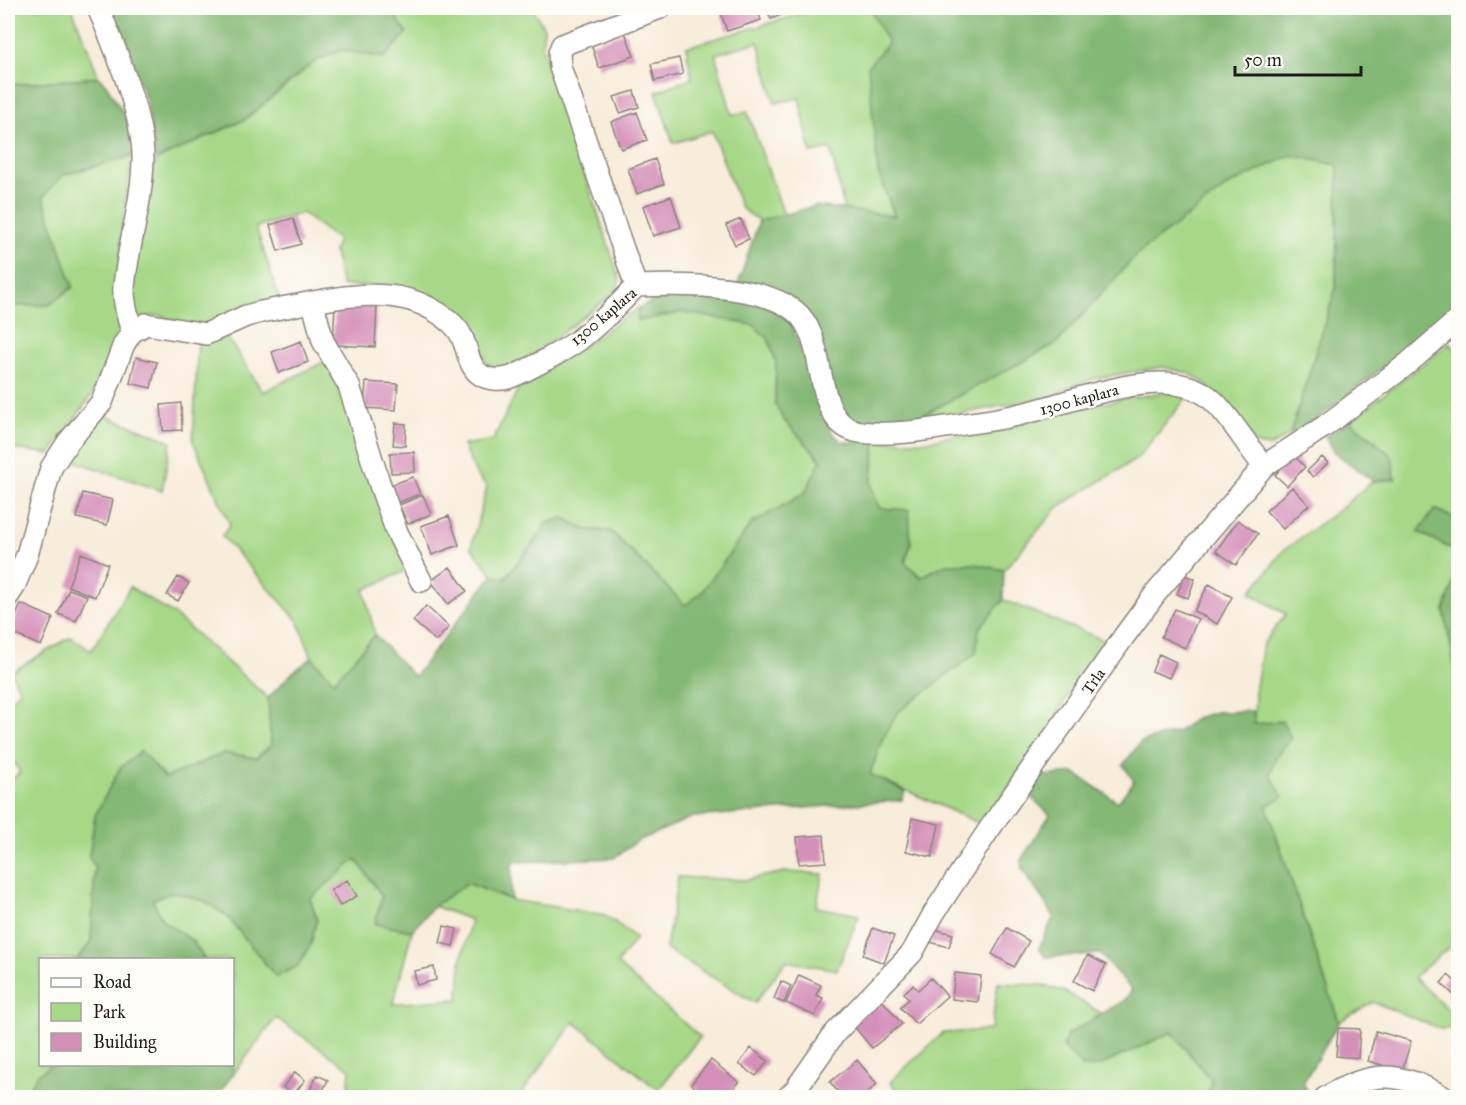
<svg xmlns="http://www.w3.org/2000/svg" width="1466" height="1105" font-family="'IM FELL Great Primer',serif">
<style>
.green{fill:#a6d887;stroke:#617a52;stroke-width:1.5}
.forest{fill:#84b874;stroke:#506a48;stroke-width:1.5}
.building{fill:#d590ba}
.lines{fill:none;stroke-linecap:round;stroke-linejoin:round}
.minor-casing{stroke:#8a847b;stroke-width:24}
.minor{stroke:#fff;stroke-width:21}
.labels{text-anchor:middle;stroke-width:4.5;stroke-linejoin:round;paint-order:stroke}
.street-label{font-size:16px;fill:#1c1c1c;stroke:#fdfcf7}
</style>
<rect width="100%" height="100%" fill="#fdfcf7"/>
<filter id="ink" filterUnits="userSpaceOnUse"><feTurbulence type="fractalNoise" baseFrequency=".0167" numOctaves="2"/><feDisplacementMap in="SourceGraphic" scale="12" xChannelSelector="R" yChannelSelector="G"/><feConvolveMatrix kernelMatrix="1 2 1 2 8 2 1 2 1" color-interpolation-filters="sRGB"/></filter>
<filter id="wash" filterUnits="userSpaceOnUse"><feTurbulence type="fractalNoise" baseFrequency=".008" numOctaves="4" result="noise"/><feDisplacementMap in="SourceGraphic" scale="24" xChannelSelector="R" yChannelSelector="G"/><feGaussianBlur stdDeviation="1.35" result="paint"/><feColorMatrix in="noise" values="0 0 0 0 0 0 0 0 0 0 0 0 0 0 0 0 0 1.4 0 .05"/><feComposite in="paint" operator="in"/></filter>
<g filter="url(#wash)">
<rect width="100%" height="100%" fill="#f8ecda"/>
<!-- green -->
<path class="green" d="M8 8H72L99 77 8 85Z
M395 8H532L544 28 542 47 620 280 615 292 526 361 501 372 491 370 459 313 378 286H342L334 251 338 240 302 213 256 227 280 302 207 327 193 326 157 315 140 318 136 315 129 288 156 160 244 120 314 62 341 50 385 58Z
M822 8H870L888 43 878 172 895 217 844 210 831 149 811 153 799 98 775 103 758 42 715 54 732 115 747 111 784 215 759 221 741 208 712 131 673 143 656 92 692 78 686 47Z
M1291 155 1338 165 1336 288 1290 434C1278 443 1270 450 1256 444L1204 382 1188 373 1162 367 1092 379 1044 398 906 424 1057 343 1136 255 1229 185Z
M132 156 123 217 118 287 121 335 96 389 50 454 8 448V306L49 305 73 287 43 197 63 175Z
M638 308V321L683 312 753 325 768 338 776 362 775 404 784 420 821 460 805 493 751 524 701 593 685 605 611 531 587 530 564 518 545 524 542 532 504 579 493 575 471 547 487 487 476 474 463 445 493 440 521 383 583 346Z
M225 334 263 392 326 361 346 393 407 570 364 590 375 635 334 681 312 658 298 621 222 536 230 525 193 441 198 341Z
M1450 343 1458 353V514L1453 519 1418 532 1458 552V573L1444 610 1458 684V940L1414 977 1457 1018 1454 1028 1441 1029 1373 1002 1339 1022 1266 806 1270 774 1276 757 1254 724 1255 692 1263 644 1286 614 1250 593 1284 550 1340 509 1373 481 1395 479 1376 441 1350 421Z
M1170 392 1187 397 1137 459 1058 507 1004 570 975 564H946L921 577 905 562 911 544 879 508 871 484 876 441H927L1127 398Z
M104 415 171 441 162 491 66 458Z
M130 587 176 616 268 698 271 745 256 758 224 753 165 779 120 768 95 816 89 857 95 866 91 942 77 959 40 960V1064L51 1065 37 1075 25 1097H8V783L20 772 8 752V703L20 691 11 672 71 637 91 651Z
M1003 600 1104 640 1075 682 1043 742 981 824 869 774 882 740 897 713 975 653 979 629Z
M356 859 382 896 375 924 412 931 393 1004 459 999 461 961 471 920 434 906 467 883 511 900 605 915 636 938 617 964 700 1037 658 1090 574 1022 519 1097 348 1098 350 1069 276 1018 234 1073 230 1065 232 1064V960L204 959 193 941 163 921 152 899 173 892 204 901 226 915 277 977 317 919 309 899Z
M785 872 823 874 816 907 859 915 837 970 786 961 755 1003 666 949 678 877 746 880Z
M998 983 1042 985 1065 992 1103 1014 1067 1035 1099 1066 1172 1032 1211 1080 1208 1098H901L890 1082 943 1033 991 1030Z"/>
<!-- forest -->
<path class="forest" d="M108 8H395L393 13 407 33 384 58 341 50 314 62 244 120 156 160 146 99Z
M870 8H1458V309L1317 419 1290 434 1336 288 1338 165 1291 155 1229 185 1136 255 1057 343 906 424 864 425 849 417 839 406 810 319 738 284 759 221 816 206 895 216 878 172 868 66 888 43Z
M99 77 107 86 129 123 132 156 63 175 43 197 73 287 49 305 8 306V85Z
M670 294 764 305 790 321 832 433 843 442 876 441 871 484 879 508 909 510 911 544 905 562 921 577 946 564H975L1004 570 1003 600 979 629 976 653 897 713 882 740 870 774 905 791 902 800 693 817 639 840 614 858 512 862 511 900 467 883 434 906 412 931 375 924 382 896 356 859 310 899 317 919 311 944 298 966 276 977 226 915 204 901 173 892 152 900 163 921 193 941 204 959 77 960 91 942 95 866 89 858 95 816 120 768 141 751 165 778 224 753 256 758 271 745 268 698 293 672 312 658 334 681 375 635 414 677 493 575 505 579 542 532 545 523 564 518 587 530 611 531 685 605 701 593 751 524 805 493 821 460 784 420 775 404 776 362 768 338 753 325 683 312 638 321V308Z
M1350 421 1392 456 1395 479 1373 481 1334 452 1325 436Z
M1435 509 1453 518 1458 514V552L1418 532Z
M1458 573V684L1444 610Z
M1254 711V724L1282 721 1291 738 1276 757 1270 774 1283 797 1266 806 1339 1022 1303 1083 1311 1097H1208L1211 1080 1172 1032 1099 1066 1083 1067 1063 1047 1067 1035 1125 1000 1132 990 1100 954 1045 957 1039 948 1054 916 1022 869 1021 860 1050 815 1027 793 1042 776 1074 773 1118 802 1134 781 1123 765 1141 742 1178 732 1196 718 1216 712Z
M230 1064 234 1073 216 1097H25L37 1075 51 1065Z"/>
<g id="blocks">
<!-- building -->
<path class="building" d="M719 8H757L761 20 727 31Z
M766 8H799L771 19Z
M625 32 634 56 599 68 591 44Z
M679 58 683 74 655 81 651 64Z
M634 91 639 107 620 113 614 97Z
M637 112 647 140 621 149 611 122Z
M655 159 664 184 637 194 628 169Z
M671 196 681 227 653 236 643 206Z
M293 218 301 244 278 251 270 225Z
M741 219 749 239 735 245 726 225Z
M335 305 377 306 375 347 333 345Z
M301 341 308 362 279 373 272 352Z
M136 357 157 362 151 388 130 383Z
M366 382 398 384 396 410 364 408Z
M181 403 182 430 163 431 161 405Z
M395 423 406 424 405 446 393 445Z
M414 452 415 472 391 473 390 453Z
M1293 455 1305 467 1287 486 1275 475Z
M1322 457 1328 463 1313 477 1307 471Z
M413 477 420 494 397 503 391 485Z
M1292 487 1309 505 1283 529 1266 511Z
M83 493 113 500 107 525 77 518Z
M423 495 431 514 408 524 399 505Z
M449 516 459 545 432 555 421 526Z
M1238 520 1258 534 1236 565 1216 551Z
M81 553 108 564 95 597 68 586Z
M450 567 467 591 448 604 431 581Z
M1184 575 1195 579 1188 598 1177 594Z
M178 577 189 583 178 601 167 595Z
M1209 584 1232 597 1217 624 1194 611Z
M69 589 87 596 76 621 58 614Z
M21 604 53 618 41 646 9 632Z
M426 606 449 627 436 641 413 621Z
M1175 609 1198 619 1185 648 1161 637Z
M1159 654 1176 662 1169 678 1152 671Z
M912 818 939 824 932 857 906 851Z
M824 835 826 862 799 864 797 837Z
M347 880 357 896 340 906 331 890Z
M444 926 457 929 453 946 440 943Z
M873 928 894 936 884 963 863 955Z
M1007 928 1029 941 1014 967 992 954Z
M934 929 953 934 949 947 930 942Z
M1088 955 1106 965 1092 991 1074 981Z
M434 967 436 980 417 985 414 971Z
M955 973 981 976 978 1002 952 999Z
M799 975 821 985 816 995 823 998 815 1016 786 1003Z
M1448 975 1458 984V999L1441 983Z
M931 978 947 996 916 1024 900 1007 909 999 904 993 913 985 918 990Z
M781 981 791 986 784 1003 774 999Z
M882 1000 902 1024 872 1048 852 1024Z
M1338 1028 1360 1029 1358 1058 1336 1056Z
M1376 1031 1411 1041 1402 1071 1368 1061Z
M751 1048 768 1061 756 1076 739 1064Z
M711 1060 739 1082 726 1098H708L691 1084Z
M857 1060 877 1084 861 1098H843L830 1082Z
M295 1072 305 1080 293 1095 283 1087Z
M317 1075 328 1080 320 1096 310 1090Z"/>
</g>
</g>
<g filter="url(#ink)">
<use href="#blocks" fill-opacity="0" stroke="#8a847b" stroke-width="1.5"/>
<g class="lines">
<defs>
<path id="minor" d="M98 8C115 47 144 118 143 160 142 204 128 245 124 287 123 302 128 318 132 332
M636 286 560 67 559 53 562 45 660 8
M313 304 323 341 349 386 379 482 396 530 421 581
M8 596 14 587 27 555 51 468 68 442 102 402 124 344 132 332 146 324 206 334 246 316 261 312C307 304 364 287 410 300 427 305 453 319 461 335 468 348 468 367 481 375 488 380 500 380 508 378 521 374 569 348 580 339 600 323 619 305 636 286 680 284 759 283 795 311 831 339 809 425 860 432 893 436 926 430 959 425 977 422 995 420 1013 416 1064 406 1155 364 1203 393 1225 406 1246 446 1264 466
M787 1098 795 1090 835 1033 912 953 934 913 988 831 1125 635 1156 593 1264 466 1325 426 1406 365 1458 320
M1325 1098C1370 1070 1400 1070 1445 1098"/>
</defs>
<!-- minor casing -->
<use href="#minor" class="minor-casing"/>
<!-- minor -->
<use href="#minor" class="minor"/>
</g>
</g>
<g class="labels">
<!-- street labels -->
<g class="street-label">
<text transform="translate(603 316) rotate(-40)" y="6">1300 kaplara</text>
<text transform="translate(1079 399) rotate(-15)" y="6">1300 kaplara</text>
<text transform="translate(1093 681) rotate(-55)" y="6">Trla</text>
</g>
</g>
<!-- margin -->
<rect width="1466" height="1105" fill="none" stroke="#fdfcf7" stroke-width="30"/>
<!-- legend -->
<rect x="39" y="958" width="195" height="108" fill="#fdfcf7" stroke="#a3a29f" stroke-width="1.5"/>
<rect x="51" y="978" width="30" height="9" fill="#ffffff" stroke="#a3a29f" stroke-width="1.5"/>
<text x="93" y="988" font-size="18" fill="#1c1c1c">Road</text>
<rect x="51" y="1003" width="30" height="18" fill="#a6d887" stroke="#a3a29f" stroke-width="1.5"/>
<text x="93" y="1018" font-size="18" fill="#1c1c1c">Park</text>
<rect x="51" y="1033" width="30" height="18" fill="#d590ba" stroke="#a3a29f" stroke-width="1.5"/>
<text x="93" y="1048" font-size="18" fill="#1c1c1c">Building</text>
<!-- scale -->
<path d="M1235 66v9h126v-9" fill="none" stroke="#1c1c1c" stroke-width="3"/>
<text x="1244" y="66" font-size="18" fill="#1c1c1c" stroke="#fdfcf7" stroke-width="4.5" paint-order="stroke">50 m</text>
</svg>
